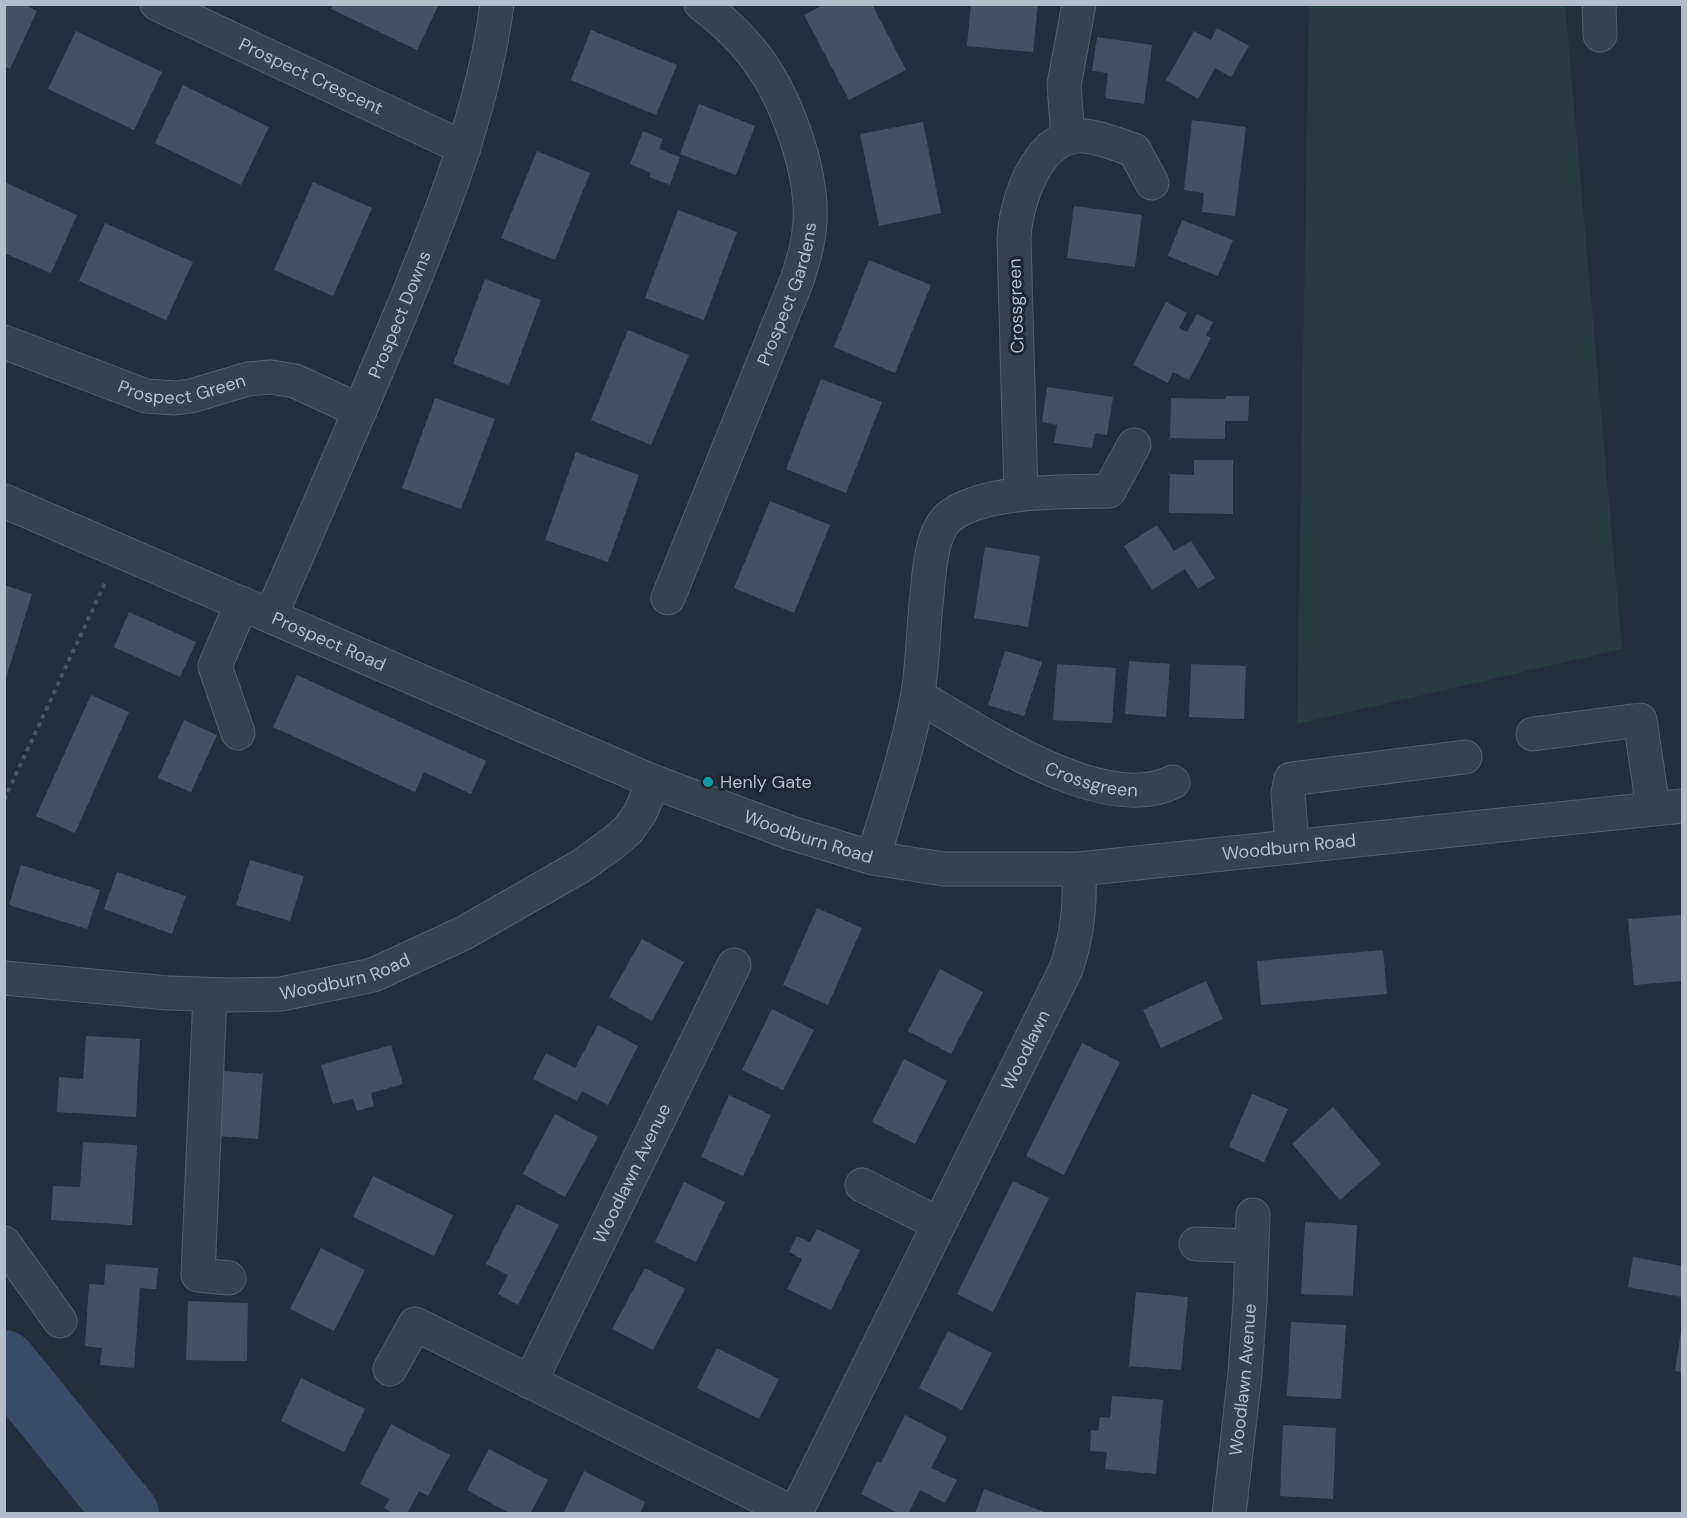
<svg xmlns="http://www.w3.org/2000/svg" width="1687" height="1518" font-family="'DM Sans',sans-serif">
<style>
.green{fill:#263c3f}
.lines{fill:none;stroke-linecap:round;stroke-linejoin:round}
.river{stroke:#394c67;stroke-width:64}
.building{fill:#455162}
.minor-casing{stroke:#565f6c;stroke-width:35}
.path{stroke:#44595c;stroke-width:4;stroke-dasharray:4.5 4.5;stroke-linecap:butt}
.minor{stroke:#38414e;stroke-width:33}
.culture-dot{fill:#0f9aa8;stroke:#1d2633;stroke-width:2}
.labels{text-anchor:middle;stroke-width:6;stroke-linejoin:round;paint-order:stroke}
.street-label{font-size:18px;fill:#b4bcc9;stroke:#1d2633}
.poi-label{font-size:18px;fill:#b4bcc9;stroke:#1d2633;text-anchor:start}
</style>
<rect width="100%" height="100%" fill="#242f3e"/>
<!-- green -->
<path class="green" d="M1309 5H1565L1622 649 1297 724Z"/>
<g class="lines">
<!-- river -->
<path class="river" d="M4 1362 127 1514"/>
</g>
<!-- building -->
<path class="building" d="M4 4H24L37 11 10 69 4 66Z
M333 4H439L417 50 331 9Z
M825 4H872L906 70 849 100 804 15Z
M971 4H1038L1033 52 967 46Z
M1217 28 1249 46 1231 77 1215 68 1198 99 1166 80 1194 31 1211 40Z
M591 30 677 65 656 115 571 80Z
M76 31 162 72 134 130 48 89Z
M1097 37 1152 45 1144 104 1105 98 1108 73 1092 71Z
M183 85 269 127 241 185 155 143Z
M699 104 755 126 736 175 680 154Z
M1192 120 1246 127 1235 216 1202 212 1204 193 1184 190Z
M923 122 941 213 879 226 860 134Z
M643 131 663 139 659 149 680 157 670 185 649 177 651 173 630 164Z
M537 151 590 173 555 260 501 238Z
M4 182 77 215 51 273 4 253Z
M313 182 372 208 333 296 274 270Z
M1074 206 1142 215 1135 267 1067 258Z
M678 210 737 232 704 320 645 298Z
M1182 220 1233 240 1218 276 1168 256Z
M105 223 193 262 166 320 79 281Z
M869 260 931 285 895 373 834 347Z
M485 279 541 300 509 385 453 364Z
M1166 302 1187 313 1179 328 1187 332 1197 314 1213 322 1206 335 1211 338 1189 380 1173 372 1168 383 1133 365Z
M628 330 689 355 651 445 591 420Z
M821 379 882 402 846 493 786 469Z
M1047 387 1113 397 1107 435 1095 433 1092 448 1054 443 1057 425 1042 422Z
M1226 396H1249L1248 421H1225V439L1170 438 1171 398 1225 399Z
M435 398 495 419 461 509 402 488Z
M576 452 639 475 608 562 545 540Z
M1194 460H1233V514L1169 513 1170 474 1194 475Z
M770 501 830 525 794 613 734 588Z
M1157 525 1174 551 1191 541 1215 578 1198 589 1185 569 1152 590 1124 546Z
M985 547 1040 556 1028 627 974 618Z
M4 585 32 594 5 681H4Z
M129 612 196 642 180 677 114 647Z
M1005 651 1042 662 1024 716 988 705Z
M1129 661 1170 664 1166 717 1125 714Z
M1057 664 1116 668 1112 723 1053 720Z
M1191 664 1246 666 1244 719 1189 717Z
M297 675 486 761 471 794 424 772 415 792 273 727Z
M91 695 129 712 75 833 36 816Z
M184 720 217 735 191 792 158 778Z
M250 860 304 876 290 921 236 905Z
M21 865 100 890 87 929 9 905Z
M117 872 186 896 172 934 104 909Z
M817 908 862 928 828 1005 783 985Z
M1682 915V981L1634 985 1628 919Z
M642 939 684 962 652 1021 609 997Z
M1383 950 1387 994 1261 1005 1257 961Z
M940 969 983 992 951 1054 908 1031Z
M1206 981 1223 1019 1161 1048 1143 1010Z
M772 1009 814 1030 783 1090 742 1070Z
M598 1025 638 1046 608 1105 582 1091 577 1101 533 1079 546 1053 575 1068Z
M86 1036 140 1039 136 1117 57 1112 59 1077 83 1079Z
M1082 1043 1120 1062 1064 1175 1026 1156Z
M391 1045 403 1084 371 1093 374 1106 357 1111 353 1099 333 1104 321 1065Z
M904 1059 947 1081 915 1144 872 1122Z
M223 1071 263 1074 258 1139 217 1136Z
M1252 1094 1288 1109 1264 1162 1229 1147Z
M729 1095 771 1115 743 1176 701 1157Z
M1333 1107 1381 1164 1340 1200 1292 1144Z
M555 1114 598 1137 565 1197 523 1174Z
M83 1142 137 1145 132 1225 51 1220 53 1186 80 1187Z
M373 1176 453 1215 434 1256 353 1217Z
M1013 1181 1049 1198 993 1312 957 1294Z
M684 1182 725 1202 696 1262 655 1242Z
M517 1204 559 1225 518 1305 498 1294 508 1275 486 1264Z
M1305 1222 1357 1225 1353 1296 1301 1294Z
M817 1229 860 1250 831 1310 787 1289 802 1259 789 1252 797 1236 810 1242Z
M321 1248 365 1270 334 1331 290 1309Z
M1633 1257 1682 1266V1297L1628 1287Z
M106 1264 158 1268 156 1289 140 1288 134 1368 100 1365 102 1348 85 1346 89 1284 104 1285Z
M645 1268 685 1289 653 1350 612 1329Z
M1136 1292 1188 1297 1181 1370 1129 1366Z
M188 1301 248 1303 247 1361 186 1360Z
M1291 1322 1346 1325 1341 1399 1287 1396Z
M948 1331 992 1353 962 1410 919 1388Z
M1681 1332H1682V1372L1675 1371Z
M717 1348 779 1379 759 1419 697 1388Z
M301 1378 365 1409 344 1452 281 1421Z
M1112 1396 1163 1400 1156 1474 1105 1469 1107 1452 1090 1451 1091 1430 1098 1431 1100 1417 1110 1418Z
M905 1415 947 1437 931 1468 957 1480 945 1503 920 1490 908 1514H900L861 1494 877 1461 881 1463Z
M391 1424 450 1455 428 1496 419 1491 407 1514H395L384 1508 390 1499 360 1484Z
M1283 1425 1336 1428 1333 1499 1280 1496Z
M489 1449 548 1480 530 1514H511L467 1490Z
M584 1471 645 1502 640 1514H563Z
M984 1489 1047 1513V1514H975Z"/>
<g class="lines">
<defs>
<g id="minor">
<path id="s1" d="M157 4 464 148"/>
<path d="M1599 4 1600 35"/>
<path d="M1068 138 1064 85 1079 4"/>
<path id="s2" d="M4 342 146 396 175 398 191 396 248 379 271 377 295 381 360 411"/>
<path d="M1021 494 1014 240C1015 205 1035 141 1076 136 1094 134 1117 145 1134 150L1152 183"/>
<path id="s3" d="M4 501 654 782 791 833 873 858 944 869H1079L1682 806"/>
<path id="s4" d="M668 598 797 280C803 261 809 243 810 222 813 170 785 92 751 51 737 34 720 18 701 4"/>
<path id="s5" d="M271 615C315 515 358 416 400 315 441 215 483 112 497 4"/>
<path id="s6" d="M918 696C979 731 1103 817 1173 782"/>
<path d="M238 733 215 666 242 603"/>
<path d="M1533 734 1640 720 1653 808"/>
<path d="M1292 847 1288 793 1291 779 1465 757"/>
<path d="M873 858C889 805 907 753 917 699 923 667 923 628 927 595 929 573 931 532 949 517 983 489 1067 492 1109 491L1134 445"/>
<path id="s7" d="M4 978 168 993 229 995 281 994 373 975 464 933 581 866 613 843 628 830 639 815 654 782"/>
<path d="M210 995 198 1275 229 1278"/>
<path d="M862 1185 939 1224"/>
<path d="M4 1243 60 1321"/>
<path d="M1196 1244 1251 1246"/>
<path d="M390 1369 415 1324 795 1514"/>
<path id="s8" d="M530 1382 734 965"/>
<path id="s9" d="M795 1514 1066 969C1078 934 1080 906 1079 869"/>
<path id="s10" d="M1229 1514 1245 1373 1250 1302 1253 1215"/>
</g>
</defs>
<!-- minor casing -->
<use href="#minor" class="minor-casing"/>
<!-- path -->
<path class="path" d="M4 800 105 583"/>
<!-- minor -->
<use href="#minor" class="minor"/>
</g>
<!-- markers -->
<circle class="culture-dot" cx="708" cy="782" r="6"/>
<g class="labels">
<!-- street labels -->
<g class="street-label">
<text dy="6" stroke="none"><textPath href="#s1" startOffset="170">Prospect Crescent</textPath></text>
<text dy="6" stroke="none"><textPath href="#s4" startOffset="327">Prospect Gardens</textPath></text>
<text transform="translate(1016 306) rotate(-92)" y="6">Crossgreen</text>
<text dy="6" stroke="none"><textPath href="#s5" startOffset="327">Prospect Downs</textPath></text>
<text dy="6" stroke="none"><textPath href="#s2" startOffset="188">Prospect Green</textPath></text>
<text dy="6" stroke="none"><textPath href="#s3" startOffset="354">Prospect Road</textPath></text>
<text dy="6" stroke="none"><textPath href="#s6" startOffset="194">Crossgreen</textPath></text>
<text dy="6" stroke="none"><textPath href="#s3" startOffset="872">Woodburn Road</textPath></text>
<text dy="6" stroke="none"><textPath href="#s3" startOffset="1358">Woodburn Road</textPath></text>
<text dy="6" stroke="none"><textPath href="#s7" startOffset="344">Woodburn Road</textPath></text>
<text dy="6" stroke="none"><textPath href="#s9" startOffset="518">Woodlawn</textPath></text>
<text dy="6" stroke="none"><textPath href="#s8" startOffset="232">Woodlawn Avenue</textPath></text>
<text dy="6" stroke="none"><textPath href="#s10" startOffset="135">Woodlawn Avenue</textPath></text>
</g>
<!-- poi labels -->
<g class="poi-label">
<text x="720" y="788">Henly Gate</text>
</g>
</g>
<!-- border -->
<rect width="1687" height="1518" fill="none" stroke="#b4bcc9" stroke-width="12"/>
</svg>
